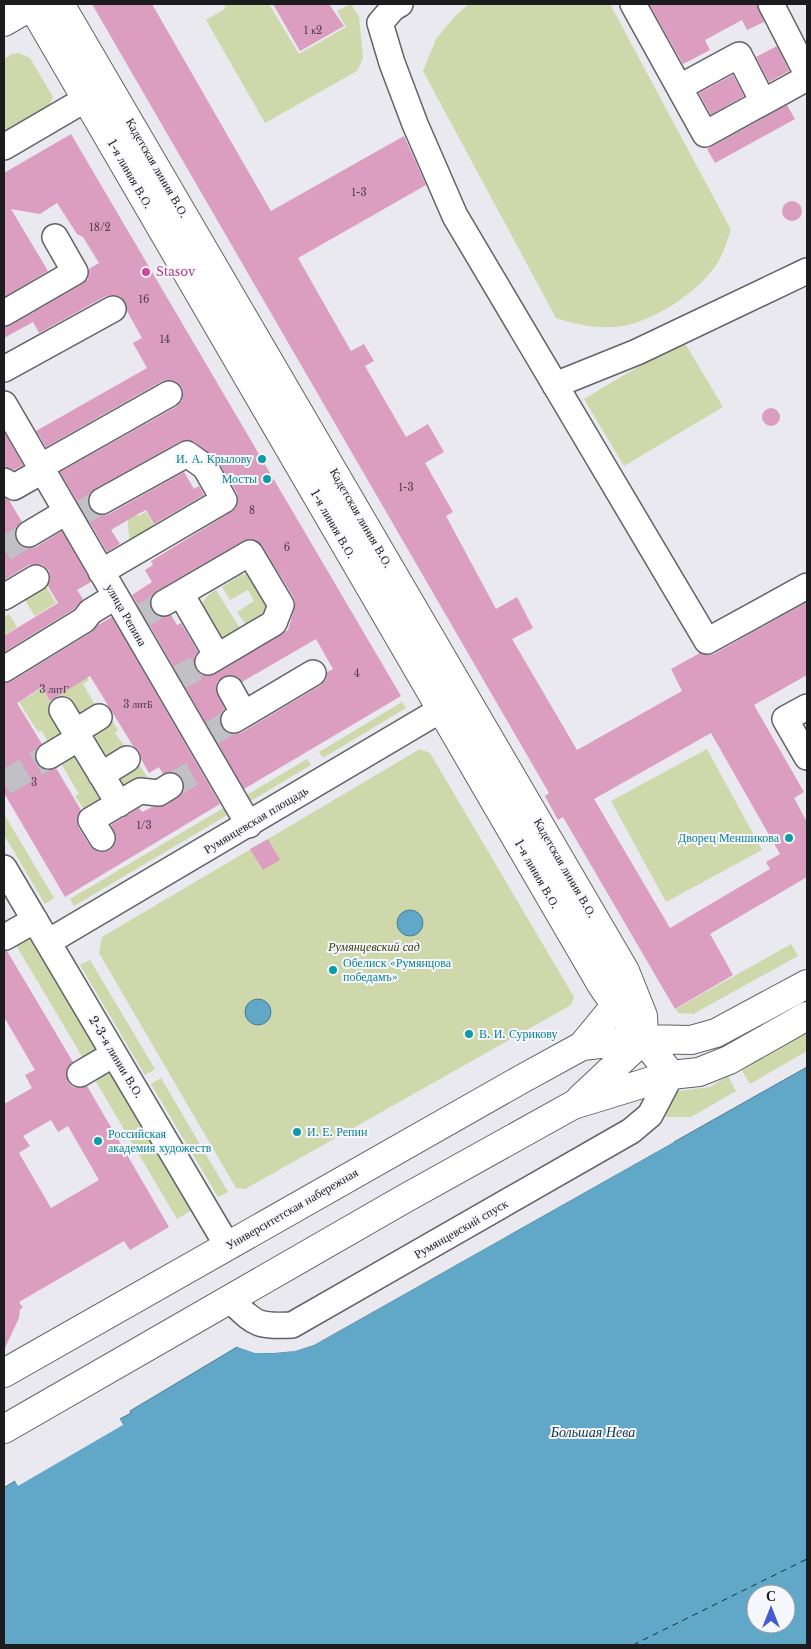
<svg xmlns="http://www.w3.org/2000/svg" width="811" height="1649" font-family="'Libre Baskerville',serif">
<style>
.green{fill:#ced8ab}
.water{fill:#60a7c8;stroke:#4c7d95;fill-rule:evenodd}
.pier{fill:#e9e9ef}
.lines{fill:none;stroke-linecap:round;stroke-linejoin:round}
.ferry{stroke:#103240;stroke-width:1;stroke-dasharray:6 5;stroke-linecap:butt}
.building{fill:#db9dc0;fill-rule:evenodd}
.minor-tunnel{stroke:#c0c0c5;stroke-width:25;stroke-dasharray:25 12;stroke-linecap:butt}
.minor-casing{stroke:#626268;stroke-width:28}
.major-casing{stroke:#626268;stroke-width:30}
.minor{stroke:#fff;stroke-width:25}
.major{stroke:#fff;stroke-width:28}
.hotel-dot{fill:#d1479c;stroke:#f6f6fd;stroke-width:2}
.culture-dot{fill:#0f9aa8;stroke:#f6f6fd;stroke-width:2}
.labels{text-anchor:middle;stroke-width:4;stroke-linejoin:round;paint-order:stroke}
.number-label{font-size:10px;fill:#4c3c46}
.street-label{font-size:12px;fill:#1c1c1e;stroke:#f6f6fd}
.hotel-label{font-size:12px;fill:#b23c85;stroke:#f6f6fd;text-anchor:start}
.culture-label{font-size:12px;fill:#0d838f;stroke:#f6f6fd;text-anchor:start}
.park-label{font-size:12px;font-style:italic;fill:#353d0b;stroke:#f6f6fd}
.water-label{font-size:14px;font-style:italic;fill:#103240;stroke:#f6f6fd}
</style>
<rect width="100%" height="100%" fill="#e9e9ef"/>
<!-- green -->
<path class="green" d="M223 4H269L299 54 346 27 337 11 351 4 359 16 363 58 357 71 265 123 206 20 226 8Z
M469 4H610L731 230C727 240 724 252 718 262 700 292 648 326 613 327 592 328 575 324 556 318L423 71 436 39 456 15Z
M19 53 30 58 53 97 47 110 4 137V59L12 54Z
M683 340 723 407 624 466 584 399Z
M132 507 138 516 146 512 158 532 130 548 127 510Z
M248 574 253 578 269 604 266 614 247 626 237 612 254 601 248 590 230 600 222 587 241 575Z
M45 585 56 603 35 616 23 597Z
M216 590 241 630 228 637 220 639 202 609C202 599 208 595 216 590Z
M9 614 17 627 4 636V617Z
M80 664 89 680 83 684 98 710 77 723 59 695Z
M42 688 70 736 51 747 42 731 38 732 19 702Z
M402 702 406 708 323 758 319 752Z
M110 717 118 730 115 733 128 751 103 767 83 733Z
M78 749 107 798 85 811 75 796 79 794 59 760Z
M420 749 430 753 574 997 571 1005 245 1189 236 1188 99 953 102 937Z
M707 749 762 850 666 902 611 801Z
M307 759 311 765 249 802 245 796Z
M137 761 149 780 129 793 110 778Z
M225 807 229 814 74 906 70 899Z
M4 814 54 898 45 904 4 835Z
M27 932 100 1054 86 1063 13 940Z
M791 944 798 956 693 1014 678 1013 676 1009Z
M90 960 155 1069 145 1075 80 965Z
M807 1031V1051L750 1084 741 1069Z
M107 1066 192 1210 177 1219 92 1075Z
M728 1076 736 1091 691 1117H666C669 1107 669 1096 679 1091L710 1087Z
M161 1078 228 1192 218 1197 151 1084Z"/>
<!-- water -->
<path class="water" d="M397 923a13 13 0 1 1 26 0a13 13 0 1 1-26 0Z
M245 1012a13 13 0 1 1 26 0a13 13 0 1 1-26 0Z
M807 1067V1645H4V1485L5 1487 15 1481 18 1485 122 1425 120 1419 131 1413 130 1411 237 1347C265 1356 286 1354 314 1345ZM756 1594H786V1624H756Z"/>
<!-- pier -->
<path class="pier" d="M672 1140 674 1142 314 1345 295 1351 274 1353H255L237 1347 239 1345 256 1350 274 1351 294 1348 313 1343Z
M120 1419 123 1425 18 1486 15 1481 17 1479 19 1482 119 1424 117 1421Z"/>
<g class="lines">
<!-- ferry -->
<path class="ferry" d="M633 1645 807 1559"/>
</g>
<!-- building -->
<path class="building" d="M92 4H152L271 211 404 136 426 185 298 258 351 351 364 344 374 361 365 366 406 437 428 424 444 452 425 463 453 512 446 516 496 609 517 597 533 628 512 639 577 750 682 691 671 669 700 653 706 655 714 654 807 602V675L754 705 804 792 794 798 807 822V877L710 934 733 975 675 1009 563 817 558 820 545 796 549 793ZM711 733 780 854 766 862 770 869 670 928 594 799Z
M273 4H329L344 26 300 51Z
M649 4H757L764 22 747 30 742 20 705 40 710 50 683 64Z
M777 46 789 71 769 82 756 57Z
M733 75 744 96 711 115 699 93Z
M787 105 795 119 715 163 707 149Z
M71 134 401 696 244 789 132 595 152 582 145 570 153 565 151 561 231 512 236 508 238 500 237 493 217 460 195 442 188 440 181 441 95 489 89 494 88 500 89 508 94 513 101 515 109 514 184 472 194 489 199 486 204 495 154 524 146 510 138 514 111 530 120 544 107 552 60 472 176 407 182 401 183 395 182 387 176 381 169 380 162 381 46 447 36 431 147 368 133 343 142 338 127 311 125 302 120 296 113 295 106 296 39 333 33 322 4 338V327L11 325 82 284 88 279 89 269 99 263 83 237 77 234 57 203 40 214 11 209 48 271 4 297V173ZM250 539 257 541 262 546 294 598 295 604 294 610 288 630 215 674 209 676 201 675 196 670 194 663 195 655 198 652 181 623 177 625 171 615 164 617 156 615 151 610 150 604 151 596 157 591 243 541ZM316 639 333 669 327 672 326 680 321 685 241 733 235 734 227 733 222 728 220 720 221 713 225 709 216 689 217 682 223 677 231 675 238 677 242 682Z
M782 211a10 10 0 1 1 20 0a10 10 0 1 1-20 0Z
M762 417a9 9 0 1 1 18 0a9 9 0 1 1-18 0Z
M4 432 23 465 14 470 4 467Z
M4 498 9 500 22 522 17 527 15 534 16 541 22 546 29 548 36 547 62 531 91 582 77 590 83 599 74 609 4 652V636L58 603 48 586 50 578 49 571 43 565 36 564 29 565 4 580Z
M112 617 220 804 65 897 4 793V683L12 681 92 632 98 625ZM90 676 133 746 139 751 141 759 149 773 159 767 163 774 170 772 177 774 182 779 184 785 182 793 167 805 152 807 142 812 139 808 111 825 116 837 115 844 110 850 103 852 96 851 90 846 79 828 77 820 81 810 56 768 50 770 42 769 36 763 35 757 36 749 42 744 17 703 42 687 50 701Z
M268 839 280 860 263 870 250 849Z
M4 951H7L73 1062 68 1067 66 1074 68 1082 73 1087 80 1088 87 1086 169 1227 130 1250 124 1241 19 1302 23 1308 20 1309 19 1318 4 1350V1104L32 1088 25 1075 35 1070 4 1017ZM51 1120 58 1132 68 1126 99 1180 51 1208 19 1153 30 1146 23 1136Z"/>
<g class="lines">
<!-- minor-tunnel -->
<path class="minor-tunnel" d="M80 514 102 501
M4 549 29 534
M138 618 164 603
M174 680 208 662
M207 736 234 720
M4 783 49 756
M170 786 205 767"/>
<defs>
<path id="minor" d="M400 4 393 8 380 23 392 63 415 124 455 216 707 641 807 586
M633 4 705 134 807 78
M771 4 807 74
M680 87 739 55 763 102
M4 147 86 99
M4 313 75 272 55 237
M4 369 113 309
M555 385 637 352 807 271
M4 404 249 825
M40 467 169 394
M4 481 14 487 42 471
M29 534 66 512
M101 572 224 500 205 467 187 454 102 501
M181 594 217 656
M4 597 36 578
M164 603 250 553 281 605 274 623 208 662
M4 669 84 620 90 612 116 596
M230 689 244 714
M807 707 785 719 807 757
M62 710 119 804
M234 720 313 673
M75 732 99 717
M49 756 79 738
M101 775 127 759
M102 838 91 820 140 791 159 793 170 786
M4 868 227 1245
M5 937 35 920
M48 942 459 699
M80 1074 114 1054
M229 1299C255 1323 255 1327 292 1325L631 1131 650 1115 671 1075"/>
<path id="major" d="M31 4 601 984C622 1016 648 1044 671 1075
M60 4 625 971 643 1016 644 1039
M4 22 35 4
M582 1046 644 1039 691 1040 716 1033 807 984
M580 1099 644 1039
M4 1373 520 1080 582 1046 615 1006
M4 1429 404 1199 573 1105 671 1075 699 1072 729 1060 807 1016"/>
</defs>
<!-- minor casing -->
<use href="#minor" class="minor-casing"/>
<!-- major casing -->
<use href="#major" class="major-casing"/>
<!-- minor -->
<use href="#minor" class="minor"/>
<!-- major -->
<use href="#major" class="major"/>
</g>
<!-- markers -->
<circle class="hotel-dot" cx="146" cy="272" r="5"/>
<g class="culture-dot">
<circle cx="262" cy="459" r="5"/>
<circle cx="267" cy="479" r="5"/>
<circle cx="789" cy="838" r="5"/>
<circle cx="333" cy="970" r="5"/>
<circle cx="469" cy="1034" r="5"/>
<circle cx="297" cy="1132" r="5"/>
<circle cx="98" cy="1141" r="5"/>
</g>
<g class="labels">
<!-- number labels -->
<g class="number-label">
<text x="313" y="34">1 к2</text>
<text x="359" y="196">1-3</text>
<text x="100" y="231">18/2</text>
<text x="144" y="303">16</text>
<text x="165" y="343">14</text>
<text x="406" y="491">1-3</text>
<text x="252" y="514">8</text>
<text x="287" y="551">6</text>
<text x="357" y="677">4</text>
<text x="54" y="693">3 литГ</text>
<text x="138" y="708">3 литБ</text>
<text x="34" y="786">3</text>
<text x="144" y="829">1/3</text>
</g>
<!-- street labels -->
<g class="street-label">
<text transform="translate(157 168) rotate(60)" y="4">Кадетская линия В.О.</text>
<text transform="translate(130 174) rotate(60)" y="4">1-я линия В.О.</text>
<text transform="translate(361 518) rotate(60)" y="4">Кадетская линия В.О.</text>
<text transform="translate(333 524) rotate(60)" y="4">1-я линия В.О.</text>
<text transform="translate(126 615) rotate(60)" y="4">улица Репина</text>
<text transform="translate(256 820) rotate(-31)" y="4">Румянцевская площадь</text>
<text transform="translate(565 868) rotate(60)" y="4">Кадетская линия В.О.</text>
<text transform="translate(537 874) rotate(60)" y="4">1-я линия В.О.</text>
<text transform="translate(116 1057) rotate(59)" y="4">2-3-я линии В.О.</text>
<text transform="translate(292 1209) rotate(-30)" y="4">Университетская набережная</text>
<text transform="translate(461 1229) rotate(-30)" y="4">Румянцевский спуск</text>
</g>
<!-- hotel labels -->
<g class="hotel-label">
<text x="156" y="276">Stasov</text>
</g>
<!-- culture labels -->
<g class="culture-label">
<text x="252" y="463" text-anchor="end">И. А. Крылову</text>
<text x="257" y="483" text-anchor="end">Мосты</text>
<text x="779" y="842" text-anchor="end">Дворец Меншикова</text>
<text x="343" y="967">Обелиск «Румянцова<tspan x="343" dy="14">победамъ»</tspan></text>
<text x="479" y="1038">В. И. Сурикову</text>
<text x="307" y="1136">И. Е. Репин</text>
<text x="108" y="1138">Российская<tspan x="108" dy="14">академия художеств</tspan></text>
</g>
<!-- park labels -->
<g class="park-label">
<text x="374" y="951">Румянцевский сад</text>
</g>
<!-- water labels -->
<g class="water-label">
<text x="593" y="1437">Большая Нева</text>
</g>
</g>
<!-- border -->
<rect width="811" height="1649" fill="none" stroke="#1c1c1e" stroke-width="10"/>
<!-- north arrow -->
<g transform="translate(771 1609)"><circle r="24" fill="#f6f6fd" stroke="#9f9fa4"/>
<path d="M0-4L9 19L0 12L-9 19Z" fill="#465bcf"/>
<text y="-8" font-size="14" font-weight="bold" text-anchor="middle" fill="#1c1c1e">С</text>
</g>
</svg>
